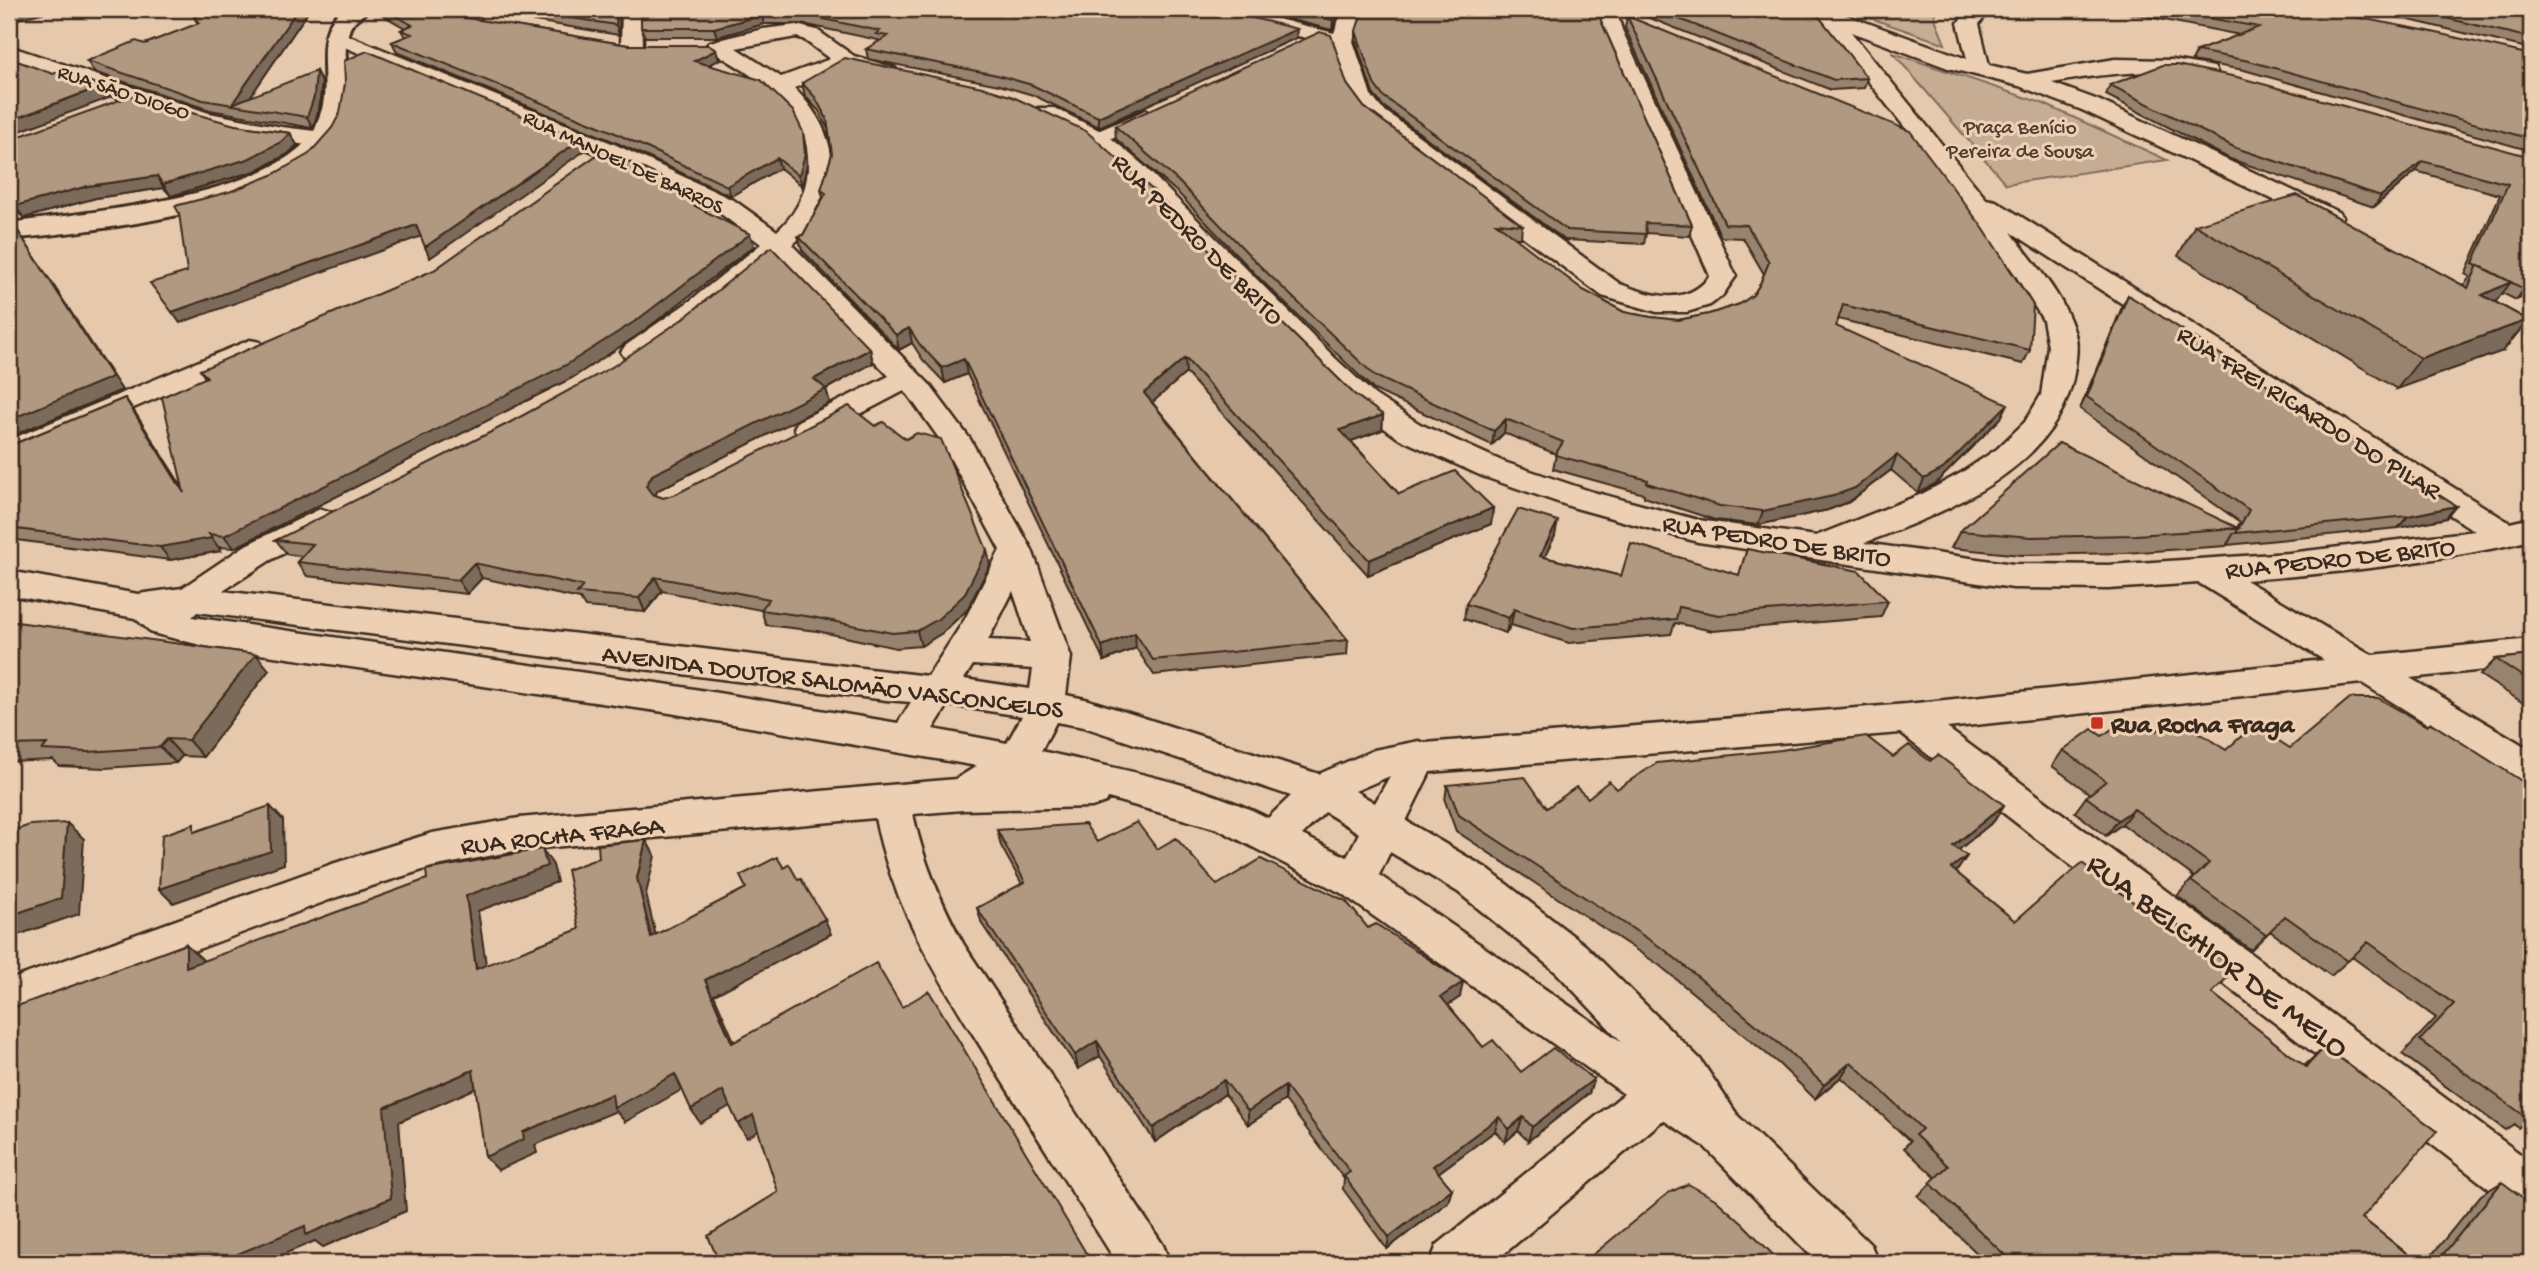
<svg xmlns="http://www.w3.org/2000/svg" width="2540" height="1272" font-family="'Gochi Hand',sans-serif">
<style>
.green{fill:#c6ac93;stroke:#806b58;stroke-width:2}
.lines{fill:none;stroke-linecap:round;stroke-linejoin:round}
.pedestrian-casing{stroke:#3b2a1e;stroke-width:6}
.minor-casing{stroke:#3b2a1e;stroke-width:5}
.secondary-casing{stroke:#3b2a1e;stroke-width:6}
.pedestrian{fill:#edd0b3;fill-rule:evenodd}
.minor{fill:#edd0b3;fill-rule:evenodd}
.secondary{fill:#edd0b3;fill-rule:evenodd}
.wall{fill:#98836e;stroke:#3b2a1e;stroke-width:2}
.shaded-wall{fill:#7c6a5a;stroke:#3b2a1e;stroke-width:2}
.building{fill:#b19880;stroke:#3b2a1e;stroke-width:2}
.poi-dot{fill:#c8321e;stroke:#edd0b3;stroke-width:2.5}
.labels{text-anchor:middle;stroke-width:6;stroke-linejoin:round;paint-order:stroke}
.far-street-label{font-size:21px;fill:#3b2a1e;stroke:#edd0b3}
.far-park-label{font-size:21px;fill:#503e30;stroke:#edd0b3}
.street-label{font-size:26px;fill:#3b2a1e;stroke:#edd0b3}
.poi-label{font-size:26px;font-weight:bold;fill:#3b2a1e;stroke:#edd0b3;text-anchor:start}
.near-street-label{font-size:32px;fill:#3b2a1e;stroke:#edd0b3}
</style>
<rect width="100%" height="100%" fill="#e6c9ad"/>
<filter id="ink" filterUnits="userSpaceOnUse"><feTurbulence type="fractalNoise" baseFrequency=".0143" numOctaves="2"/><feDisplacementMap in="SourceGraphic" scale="14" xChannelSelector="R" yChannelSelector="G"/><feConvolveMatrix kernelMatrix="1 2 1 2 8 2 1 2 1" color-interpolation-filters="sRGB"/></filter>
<g filter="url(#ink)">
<!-- green -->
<path class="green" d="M1853 9H1934L1936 21 1945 44 1858 14Z
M1893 53 2042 103 2167 160 2006 184Z"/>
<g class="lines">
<defs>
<path id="pedestrian" d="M1146 110 1155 115 1152 119 1103 142 1097 143 1088 138 1091 134Z"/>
<path id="minor" d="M404 9H451L477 14 480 18 477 22 470 24 414 15 407 13Z
M622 9H642L643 46 639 50H625L621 46Z
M1205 9H1238L1334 33 1343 9H1363L1353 41 1371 95 1381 108 1620 284C1652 296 1686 307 1710 276L1602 30 1596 9H1616L1622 30 1736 276 1722 296 1710 305 1687 312H1657L1602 296 1365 118 1349 96 1333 45 1208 13Z
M1970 9H1991L1979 24 1989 65 2027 74 2115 59 2172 60 2214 67 2217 72 2214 77C2197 81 2177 73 2160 72 2119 72 2092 76 2052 83L2098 100 2339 212 2343 217 2339 222 2330 225 2321 222 2082 110 2019 86 1948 68 1851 32 1986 199 1996 201 2510 523 2531 518V540C2439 562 2341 573 2245 580L2372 655 2531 639V665L2410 678 2531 750V784L2518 780 2362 683 1947 728 2531 1162V1215L2514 1208 1900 733 1430 772 1406 821 1486 868 1586 946 1700 1059 1738 1116 1871 1245 1878 1263H1818L1704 1146 1663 1120 1493 1263H1430L1437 1245 1624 1094 1341 893 1218 829 1108 798 1106 802 1092 807 963 810 913 814C924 863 940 900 964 945L1163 1245 1170 1263H1117C1076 1199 1036 1134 995 1070 945 988 894 913 875 818L519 850 432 867 337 897 9 1020V980L332 864 432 833 519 818 956 779 977 766 664 712 205 646 152 633 135 618 9 595V571L138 594 182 588 246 545 320 509 331 512 336 520 331 528 269 561 223 591 928 676 965 619 1000 550 941 441 909 396 904 391 820 435 809 437 798 435 794 428 798 421 889 376 776 258 711 311 645 358 635 360 625 358 621 352 625 346 691 300 761 244 717 211 598 154 328 40 325 36 328 32 335 30 614 144 735 201 777 231C793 217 804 198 807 177 818 114 757 77 710 50L706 46 710 42 763 29 796 25 817 30 854 56 895 68 898 73 895 78 887 80 847 68 794 88C843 136 847 198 792 245L929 384 970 439 1032 550 1071 657 1066 695 1085 699 1319 774 1374 750 1419 741 1425 743 1907 704 2324 660 2199 583 2108 589 2013 588 1698 542 1572 507 1482 476 1398 438 1355 407 1315 370 1127 175 1089 143 1038 118 1035 113 1038 108H1054L1105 133 1143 165 1335 358 1375 395 1420 424 1504 462 1593 492 1698 520 1816 536 1922 494 1961 473 1997 449 2025 422 2041 395 2048 346 2043 320 2015 274 1949 183 1815 14 1818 10H1832L1967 59 1958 23ZM796 37 803 39 830 59 781 77 736 48ZM2011 232 2475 531 2289 553 2108 565 2013 564 1864 543C1944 513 2058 469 2074 373 2076 359 2079 344 2074 331 2063 294 2033 263 2011 232ZM1013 591 1030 642 988 640ZM197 612 886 700 911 702 898 723 664 684 192 617ZM973 665 1033 669 1030 689 964 679ZM948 705 1022 716 1007 743 933 729ZM1056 722 1084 727 1291 796 1268 818C1198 782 1116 769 1041 751ZM1390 776 1375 803 1355 791ZM1325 812 1359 833 1347 857 1302 835ZM1390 852 1458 892 1556 972 1622 1042 1379 875Z
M9 46 209 113 282 127 331 133 335 138 331 143C312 148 287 142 267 139 178 123 94 89 9 59Z
M250 340 260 342 264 348 260 354 9 461V440Z"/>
<path id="secondary" d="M343 9H368C363 16 354 20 350 28 337 60 360 97 336 137 292 212 89 231 9 239V223C82 213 268 198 312 134 317 128 319 117 322 109 331 76 311 33 343 9Z"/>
</defs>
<!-- pedestrian casing -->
<use href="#pedestrian" class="pedestrian-casing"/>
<!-- minor casing -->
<use href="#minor" class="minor-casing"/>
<!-- secondary casing -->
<use href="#secondary" class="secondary-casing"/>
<!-- pedestrian -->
<use href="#pedestrian" class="pedestrian"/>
<!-- minor -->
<use href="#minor" class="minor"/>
<!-- secondary -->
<use href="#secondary" class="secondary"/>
</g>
<!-- wall -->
<path class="wall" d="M310 9 250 97 322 82 319 108 313 128 210 110 94 72 87 61 145 44 198 24 194 17Z
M372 9H414L628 45 716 50 719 60 709 65 805 143 807 165 802 186 780 168 731 196 615 142 397 52 392 42 405 37 401 30 405 28Z
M463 9H620L619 35Z
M641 9H1218L1296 38 1099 127 1033 95 999 85 868 59 866 49 878 42V40L803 24H764L717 37H645L641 28Z
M1248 9H1341L1332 30Z
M1627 9H1813L1867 78 1864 88 1831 90Z
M2113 9H2313L2531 55V151L2244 70 2192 61 2197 51 2240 35 2113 10Z
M2340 9H2531V49L2380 13Z
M1627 16 2030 350 2023 364 1838 319 1836 326 2001 418 1936 483 1918 493 1891 470 1849 502 1828 510 1758 525 1715 520 1644 497V494L1553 469 1556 454 1504 433 1492 445 1374 390 1260 279 1179 194 1116 139 1115 126 1347 84 1364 107 1522 225 1521 238H1514L1583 290 1624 312 1651 317 1678 320 1709 314 1740 304 1753 295 1760 284 1764 274 1743 238 1721 237 1625 28Z
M1601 21 1692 225 1689 236 1646 233 1644 244 1565 240 1383 106 1373 94 1356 41V31Z
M802 83 1238 280 1354 394 1383 415 1382 430 1351 441 1399 494 1493 508 1491 524 1368 575 1186 373 1152 402 1348 640 1347 655 1154 675 1136 648 1104 661 967 374 945 383 923 360 912 343 899 350 802 250 798 236 803 235 823 197 821 190 832 154 828 129 819 111 805 96Z
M2110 85 2531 157V294L2516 300 2502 293 2495 302 2528 320 2503 351 2397 389 2178 256 2195 225 2464 285 2470 277 2465 274 2500 195 2416 171 2374 207 2230 159 2106 95Z
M235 125 290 133 297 145 288 154 255 171 171 196 164 188 96 198 24 218 9 205V140Z
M707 209 705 211 754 246 641 333 572 378 234 548 219 547 221 551 170 560 9 539V446L125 398 134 411 183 488 205 378 200 370Z
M2128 295 2456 506 2446 518 2398 528 2227 545 2234 533 2226 546 2125 553 2021 555 1951 548 1960 531 2237 528 2240 522 2080 409 2122 307Z
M870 349 873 363 826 389 830 403 658 490 655 495 663 498 987 550 990 565 967 610 942 633 921 646 896 648 817 631 766 625 761 610 662 591 645 612 585 607 580 599 482 578 467 594 307 576 297 562 302 556 287 554 276 540Z
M1555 536 1544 557 1621 576 1739 575 1747 549 1888 601 1881 617 1713 631 1675 623 1671 634 1569 643 1511 625 1506 633 1464 619 1466 604Z
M9 621 269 670 203 757 182 756 176 763 105 768 59 766 53 760 9 762Z
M2531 655V708L2480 675 2496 659Z
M2157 731H2165L2226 750 2290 748 2531 787V1121L2530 1120 2518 1128 2514 1124 2505 1130 2402 1054 2436 1018 2352 957 2331 976 2270 931 2251 950 2177 896 2194 877 2122 824 2106 836 2075 812 2086 797 2090 794 2052 766 2063 750 2102 736Z
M1893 757 1930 761 2004 805 1994 821 1958 850 1967 856 1956 872 2015 921 2227 973 2212 993 2304 1066 2325 1047 2362 1218 2419 1263H1987L1918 1196 1936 1178 1904 1148 1910 1141 1841 1077 1815 1099 1779 1064 1659 965 1456 831 1445 801 1447 785 1547 808 1588 798 1617 789Z
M997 830 1157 849 1217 885 1368 928 1460 997 1448 1005 1483 1047 1521 1072 1589 1093 1528 1141 1518 1131 1505 1142 1495 1131 1438 1173 1452 1189 1448 1202 1387 1249 1343 1189 1344 1179 1285 1100 1248 1125 1225 1094 1155 1142 1100 1056 1078 1069 982 924 977 908 1022 884 1001 846Z
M2502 1182 2531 1263H2425L2481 1195Z"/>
<!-- shaded-wall -->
<path class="shaded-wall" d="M9 9H58L9 21Z
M298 9H310L244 106 232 104Z
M617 9H620L619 35 616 25Z
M1337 9H1341L1332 30 1333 20Z
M762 15 764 24 717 37 714 28Z
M1297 29 1296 38 1099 127 1098 117Z
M716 50 719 60 697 70 694 61Z
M316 71 322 82 319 108 313 128 307 117Z
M102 86 109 98 9 135V121Z
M803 132 805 143 807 165 802 186 799 176Z
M290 133 297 145 288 154 255 171 171 196 163 184Z
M580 140 584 151 430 258 425 247Z
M777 158 780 168 731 196 727 186Z
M2422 161 2416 171 2374 207 2381 196Z
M157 176 164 188 96 198 24 218 15 206 88 186Z
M703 197 707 209 696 216 691 204Z
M416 225 422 236 180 323 172 312Z
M16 228 122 390 9 437V420Z
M750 234 754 246 641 333 572 378 234 548 224 536Z
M2511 282 2487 313 2482 295Z
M2531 286 2530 293 2516 300 2524 289Z
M2528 320 2503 351 2397 389 2421 358Z
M909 328 912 343 899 350 896 335Z
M870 349 873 363 826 389 830 403 658 490 652 501 646 486 652 475 814 379Z
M1185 358 1186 373 1146 408 1144 393Z
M964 359 967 374 945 383 942 368Z
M125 398 134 411 193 506 184 493Z
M2008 404 2001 418 1936 483 1918 493 1924 479Z
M1383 415 1382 430 1340 445V430Z
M1506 419 1504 433 1492 445 1494 431Z
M1897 455 1891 470 1849 502 1828 510 1758 525 1763 511Z
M2456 506 2446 518 2398 528 2408 516Z
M1493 508 1491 524 1368 575 1369 560Z
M1558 521 1555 536 1537 572 1540 556Z
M209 534 221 551 170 560 160 547Z
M987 550 990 565 967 610 942 633 921 646 917 631Z
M474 563 482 578 467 594 458 580Z
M655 577 662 591 645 612 639 598Z
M1514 609 1511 625 1506 633 1509 618Z
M1135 633 1136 648 1104 661 1102 646Z
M256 654 269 670 203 757 188 740Z
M167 739 182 756 176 763 160 747Z
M2004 805 1994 821 1944 862 1953 846Z
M270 806 283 820 284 864 173 903 159 889Z
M2134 809 2122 824 2106 836 2118 820Z
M67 823 84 839 79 914 9 938V916Z
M646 840 655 856 646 894 660 953 651 937 637 878Z
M542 849 553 865 557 882 478 911 489 984 476 969 466 896Z
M1967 856 1957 871 1941 884 1951 868Z
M825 919 831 934 714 995 741 1057 732 1043 705 980Z
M186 944 203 960V982L186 967Z
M1463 982 1460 997 1438 1012 1441 997Z
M1097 1041 1100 1056 1078 1069 1075 1055Z
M1851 1062 1841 1077 1815 1099 1824 1085Z
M473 1070 486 1084 399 1122 406 1211 323 1247 315 1241 263 1263H216L384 1108Z
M675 1074 685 1088 625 1122 616 1111 535 1145 537 1153 498 1170 485 1157 523 1132 612 1094Z
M1594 1079 1589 1093 1528 1141 1532 1127Z
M1224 1080 1225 1094 1155 1142 1153 1128Z
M1285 1086V1100L1248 1125V1111Z
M723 1091 732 1105 700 1123 691 1109Z
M753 1115 762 1129 747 1138 738 1124Z
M1499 1117 1495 1131 1430 1179 1433 1166Z
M1523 1117 1518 1131 1505 1142 1509 1129Z
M1452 1189 1448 1202 1387 1249 1389 1237Z"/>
<!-- building -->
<path class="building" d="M215 9H298L232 104 316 71 314 97 307 117 203 100 87 61 136 41 145 44 199 23 194 17Z
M384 9H414L628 45H708L716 50 694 61 761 80 793 111 803 132 805 154 799 176 777 158 727 186 611 131 392 42 412 34 401 30 412 25Z
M517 9H617L616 25Z
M641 9H1218L1297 29 1098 117 1032 85 997 75 866 49 888 36 876 34 880 31 800 14 762 15 714 28H641Z
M1286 9H1337L1333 20Z
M1363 9H1598L1601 21 1692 225 1645 223 1646 234 1567 230 1383 96 1374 84 1356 31Z
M1654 9H1813L1867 78 1834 80Z
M2159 9H2313L2428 31 2531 55V139L2249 61 2197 51 2259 27Z
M2407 9H2531V38Z
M1627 16 1910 131 1983 228 2033 305 2030 350 1843 305 1836 326 2008 404 1943 469 1924 479 1897 455 1855 488 1833 496 1763 511 1720 506 1647 483 1648 480 1555 455 1563 442 1506 419 1494 431 1375 376 1260 266 1178 181 1115 126 1320 32 1331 35 1347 84 1364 107 1522 225 1496 223 1583 290 1624 312 1651 317 1678 320 1709 314 1740 304 1753 295 1760 284 1769 262 1747 225 1725 224Z
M367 51 580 140 425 247 416 225 172 312 150 283 187 272 179 213 175 206 229 192 272 175 309 154 332 128 340 113 345 83 344 61Z
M9 58 53 74 60 71 102 86 9 121Z
M845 58 982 87 1013 97 1086 131 1156 193 1238 280 1354 394 1383 415 1340 430 1399 494 1455 471 1493 508 1369 560 1185 358 1144 393 1348 640 1153 660 1135 633 1102 646 964 359 942 368 920 345 909 328 896 335 798 236 803 235 826 193 821 190 832 154 827 119 815 97 802 83Z
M2163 65H2177L2237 77 2531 157V286L2524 289 2473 263 2508 184 2422 161 2381 196 2236 148 2110 85Z
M131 96 235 125 290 133 281 142 248 159 163 184 157 176 88 186 15 206 9 200V140Z
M604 150 703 197 691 204 750 234 637 320 566 365 224 536 209 534 212 538 160 547 9 528V446L125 398 184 493 162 397 207 377 200 370 434 270Z
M2297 195 2468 288 2478 265 2511 282 2482 295 2528 320 2421 358 2195 225Z
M9 228H16L112 377 9 420Z
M771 247 870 349 814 379 826 389 652 475 646 486 652 494 663 498 676 494 849 406 875 426 883 422 906 439 917 433 941 439 987 550 964 595 938 619 917 631 892 633 812 617 761 610 769 599 655 577 639 598 577 593 583 586 474 563 458 580 297 562 313 544 276 540 507 424 612 367 684 318Z
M2128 295 2456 506 2408 516 2236 533 2249 510 2087 397Z
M2059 443 2238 528 2136 535 2031 537 1960 531Z
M1518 509 1558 521 1540 556 1621 576 1631 543 1739 575 1747 549 1859 571 1888 601 1719 615 1679 607 1676 619 1573 628 1514 609 1509 618 1466 604Z
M9 621 256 654 188 740 167 739 160 747 89 752 42 750 47 744 9 745Z
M2531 655V682L2496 659Z
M2350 698H2378L2427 726 2431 723 2531 787V1111L2526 1117 2420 1040 2454 1004 2368 942 2348 961 2285 916 2266 935 2191 881 2209 863 2134 809 2118 820 2086 797 2106 781 2063 750 2092 729 2102 736 2119 724 2132 733 2145 723 2157 731 2161 728 2165 731 2178 719 2226 750 2254 725 2290 748Z
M1866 736 1893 757 1909 745 1930 761 1938 755 2004 805 1953 846 1967 856 1951 868 2015 921 2082 863 2153 917 2159 911 2233 968 2227 973 2230 975 2212 993 2306 1067 2325 1047 2437 1131 2362 1218 2419 1263H2013L1930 1183 1948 1166 1915 1135 1922 1129 1851 1062 1824 1085 1787 1050 1665 950 1459 815 1447 785 1525 777 1547 808 1576 787 1588 798 1609 781 1617 789 1657 763 1781 750Z
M270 806 271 851 159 889 162 835 194 824V832Z
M1137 822 1157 849 1176 838 1217 885 1261 859 1346 901 1368 928 1376 924 1463 982 1441 997 1483 1047 1493 1040 1521 1072 1553 1048 1594 1079 1532 1127 1523 1117 1509 1129 1499 1117 1433 1166 1452 1189 1389 1237 1344 1176 1350 1172 1285 1086 1248 1111 1224 1080 1153 1128 1097 1041 1075 1055 977 908 1025 882 997 830 1085 824 1097 842Z
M67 823 61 898 9 916V832L30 825Z
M646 840 637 878 651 937 746 888 740 876 777 857 784 868 789 864 798 880 801 879 825 919 705 980 732 1043 876 963 902 1007 929 991 1092 1263H714L718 1260 708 1236 778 1192 753 1115 738 1124 723 1091 691 1109 675 1074 614 1108 612 1094 523 1132 524 1139 485 1157 473 1070 384 1108 391 1198 306 1235 305 1226 216 1263H9V1009L186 944V967L427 879 426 870 542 849 547 866 466 896 476 969 579 929 567 870 599 858 598 845Z
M2502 1182 2531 1204V1263H2436Z
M1688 1184 1715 1199 1743 1224 1781 1263H1583L1668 1193Z"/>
</g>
<!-- markers -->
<rect class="poi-dot" x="2090" y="716" width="14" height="14" rx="3.5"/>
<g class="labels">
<!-- far-street labels -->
<g class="far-street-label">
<text transform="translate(124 91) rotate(18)" y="7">RUA SÃO DIOGO</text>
<text transform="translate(624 161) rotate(25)" y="7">RUA MANOEL DE BARROS</text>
</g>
<!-- far-park labels -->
<g class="far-park-label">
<text x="2020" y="133">Praça Benício<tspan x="2020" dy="24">Pereira de Sousa</tspan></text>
</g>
<!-- street labels -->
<g class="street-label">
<text transform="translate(1199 238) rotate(45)" y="9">RUA PEDRO DE BRITO</text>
<text transform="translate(2310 411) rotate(32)" y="9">RUA FREI RICARDO DO PILAR</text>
<text transform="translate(1777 539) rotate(9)" y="9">RUA PEDRO DE BRITO</text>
<text transform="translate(2340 557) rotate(-6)" y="9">RUA PEDRO DE BRITO</text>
<text transform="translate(833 680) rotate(7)" y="9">AVENIDA DOUTOR SALOMÃO VASCONCELOS</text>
<text transform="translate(562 834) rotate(-6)" y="9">RUA ROCHA FRAGA</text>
</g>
<!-- poi labels -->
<g class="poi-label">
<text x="2111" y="732">Rua Rocha Fraga</text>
</g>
<!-- near-street labels -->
<g class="near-street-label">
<text transform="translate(2219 954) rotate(37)" y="11">RUA BELCHIOR DE MELO</text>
</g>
</g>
<!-- margin -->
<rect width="2540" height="1272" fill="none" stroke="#edd0b3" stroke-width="35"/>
<rect x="18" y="18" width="2505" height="1237" fill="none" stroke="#3b2a1e" stroke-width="2.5" filter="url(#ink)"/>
</svg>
